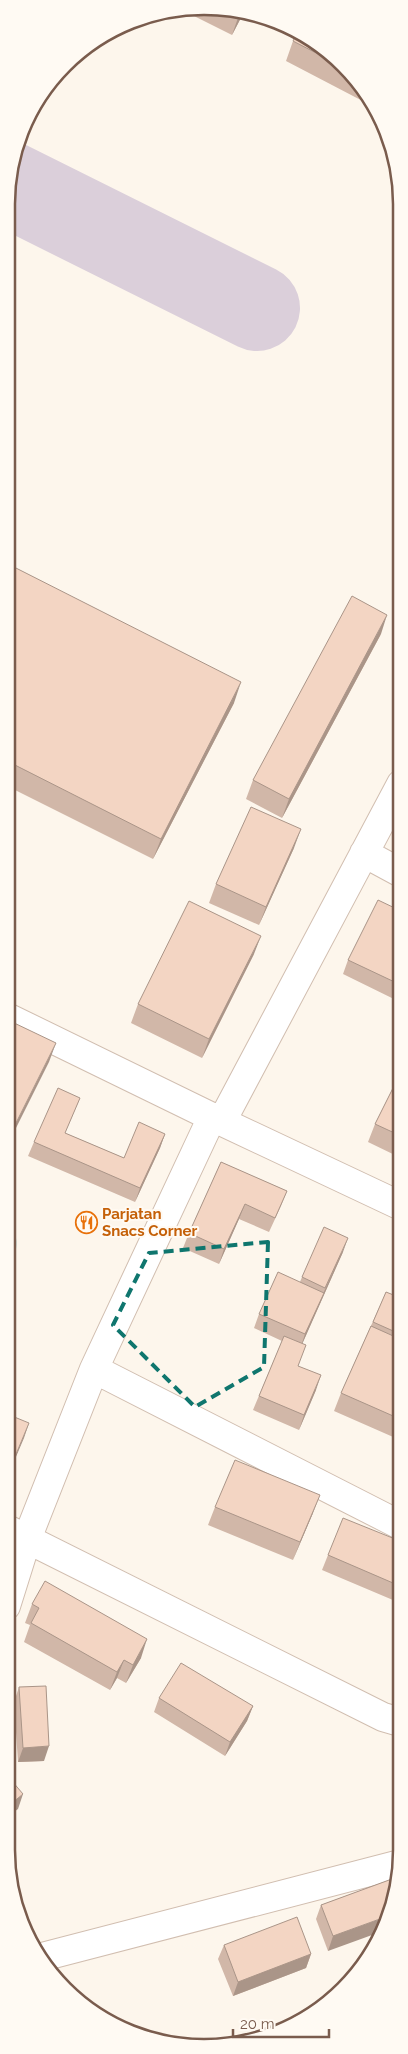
<svg xmlns="http://www.w3.org/2000/svg" width="408" height="2054" font-family="Raleway,sans-serif">
<style>
.water{fill:#bfe3e8;stroke:#a5d3da}
.lines{fill:none;stroke-linecap:round;stroke-linejoin:round}
.taxiway{stroke:#dbcfda;stroke-width:86}
.minor-casing{stroke:#d1beb0;stroke-width:30}
.minor{stroke:#fff;stroke-width:28}
.wall{fill:#d1b7a8}
.shaded-wall{fill:#aa9588}
.building{fill:#f3d5c3;stroke:#aa9588}
.marked{fill:none;stroke:#0f766e;stroke-width:4;stroke-dasharray:10 6;stroke-linejoin:round}
.labels{text-anchor:middle;stroke-width:4;stroke-linejoin:round;paint-order:stroke}
.food-label{font-size:15px;font-weight:bold;fill:#c56008;stroke:#fffaf3;text-anchor:start}
.rim{fill:none;stroke:#7a5c4d;stroke-width:2.5}
</style>
<rect width="100%" height="100%" fill="#fdf6ec"/>
<!-- water -->
<path class="water" d="M7 1226C23 1234 14 1261 7 1273Z"/>
<g class="lines">
<!-- taxiway -->
<path class="taxiway" d="M8 184 257 308"/>
<defs>
<path id="minor" d="M364 853 401 873
M7 1017 212 1117 401 1206
M222 1121 401 784
M94 1369 400 1525
M7 1529 383 1717 400 1722
M6 1606 27 1539 94 1369 212 1117
M42 1957 400 1864"/>
</defs>
<!-- minor casing -->
<use href="#minor" class="minor-casing"/>
<!-- minor -->
<use href="#minor" class="minor"/>
</g>
<!-- wall -->
<path class="wall" d="M230 8 244 12 232 35 184 11Z
M293 41 344 64 376 108 286 61Z
M8 564 234 703 153 859 7 786Z
M381 634 282 818 246 799 253 780Z
M294 848 259 925 209 903 216 884Z
M401 911V1001L400 1002 343 974 348 960Z
M254 954 202 1058 131 1023 138 1004Z
M401 1072V1158L368 1142 375 1124Z
M80 1098 65 1133 124 1158 165 1134 160 1148 135 1202 28 1156 34 1142Z
M221 1162 287 1191 281 1206 269 1232 239 1219 219 1264 183 1248 189 1233Z
M343 1252 302 1344 298 1366 316 1390 299 1430 253 1410 282 1341 254 1328 259 1314 300 1282 302 1277Z
M386 1292 401 1298 400 1440 334 1411 341 1393Z
M215 1507 313 1513 293 1560 208 1525Z
M400 1541V1603L322 1570 328 1555Z
M32 1604 141 1658 126 1683 117 1678 110 1690 24 1642 30 1625 25 1623Z
M19 1687 44 1761 18 1762 14 1702Z
M159 1698 253 1706 247 1721 225 1756 154 1712Z
M400 1876 328 1951 316 1919 321 1905Z
M224 1945 311 1954 306 1968 233 1996 218 1959Z"/>
<!-- shaded-wall -->
<path class="shaded-wall" d="M241 11 244 12 232 35 239 15Z
M387 615 381 634 282 818 289 799Z
M241 682 234 703 153 859 161 839Z
M301 829 294 848 259 925 266 907Z
M261 936 254 954 202 1058 209 1039Z
M56 1043 49 1062 7 1146V1141Z
M165 1134 160 1148 135 1202 140 1188Z
M245 1204 239 1219 219 1264 224 1249Z
M348 1238 343 1252 300 1349 305 1334Z
M321 1375 316 1390 299 1430 304 1415Z
M29 1423 24 1438 7 1478V1476Z
M320 1495 313 1513 293 1560 300 1542Z
M147 1639 141 1658 126 1683 133 1665Z
M124 1660 117 1678 110 1690 117 1672Z
M253 1706 247 1721 225 1756 230 1742Z
M49 1746 44 1761 18 1762 23 1748Z
M23 1794 18 1809 6 1818V1808Z
M388 1916 383 1931 328 1951 333 1936Z
M311 1954 306 1968 233 1996 238 1982Z"/>
<!-- building -->
<path class="building" d="M226 8H230L241 11 239 15Z
M298 31 344 64 347 69 293 41Z
M8 564 241 682 161 839 7 761Z
M352 596 387 615 289 799 253 780Z
M251 807 301 829 266 907 216 884Z
M378 900 401 911V985L348 960Z
M189 901 261 936 209 1039 138 1004Z
M10 1021 56 1043 7 1141V1026Z
M401 1072V1136L375 1124Z
M58 1088 80 1098 65 1133 124 1158 139 1122 165 1134 140 1188 34 1142Z
M221 1162 287 1191 275 1218 245 1204 224 1249 189 1233Z
M324 1227 348 1238 325 1288 302 1277Z
M278 1272 324 1293 305 1334 259 1314Z
M386 1292 401 1298 400 1334 373 1322Z
M371 1326 400 1339V1419L341 1393Z
M284 1336 306 1345 298 1366 321 1375 304 1415 259 1396Z
M7 1414 29 1423 7 1476Z
M235 1460 320 1495 300 1542 215 1507Z
M343 1518 400 1541V1586L328 1555Z
M45 1581 147 1639 133 1665 124 1660 117 1672 31 1623 39 1608 32 1604Z
M181 1663 253 1706 230 1742 159 1698Z
M46 1686 49 1746 23 1748 19 1687Z
M6 1774 23 1794 6 1808Z
M400 1876 388 1916 333 1936 321 1905Z
M297 1917 311 1954 238 1982 224 1945Z"/>
<!-- marked area -->
<path class="marked" d="M268 1242 264 1367 195 1407 113 1325 149 1253Z"/>
<!-- icons -->
<defs>
<symbol id="restaurant-ring" viewBox="-11 -11 22 22"><circle r="9.5" fill="#fffaf3" stroke="#e8710a" stroke-width="1.5"/><path d="M-5-6h1v4h1v-4h1v4h1v-4h1v5L-1.5 .5V6h-2V.5L-5-1ZM5-6V6H3V1.5H1.5Q1.5-4 5-6Z" fill="#e8710a"/></symbol>
</defs>
<g fill-rule="evenodd">
<use href="#restaurant-ring" x="74" y="1210" width="25" height="25"/>
</g>
<g class="labels">
<!-- food labels -->
<g class="food-label">
<text x="102" y="1219">Parjatan<tspan x="102" dy="17">Snacs Corner</tspan></text>
</g>
</g>
<!-- crop -->
<path d="M0 0H408V2054H0ZM204 15H204A189 189 0 0 1 393 204V1850A189 189 0 0 1 204 2039H204A189 189 0 0 1 15 1850V204A189 189 0 0 1 204 15Z" fill="#fffaf3" fill-rule="evenodd"/>
<path class="rim" d="M204 15H204A189 189 0 0 1 393 204V1850A189 189 0 0 1 204 2039H204A189 189 0 0 1 15 1850V204A189 189 0 0 1 204 15Z"/>
<!-- scale -->
<path d="M233 2029v8h96v-8" fill="none" stroke="#7a5c4d" stroke-width="2.5"/>
<text x="240" y="2029" font-size="15" fill="#7a5c4d" stroke="#fffaf3" stroke-width="4" paint-order="stroke">20 m</text>
</svg>
